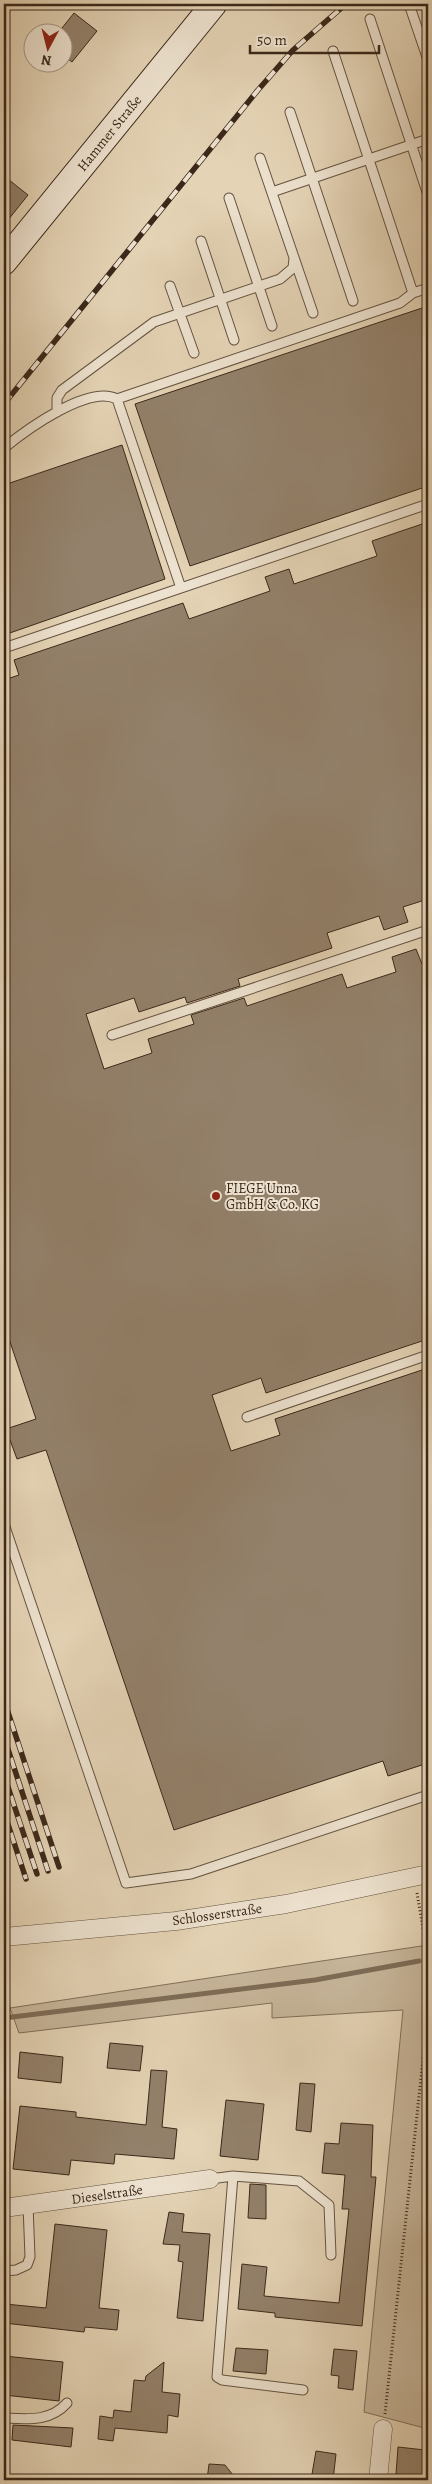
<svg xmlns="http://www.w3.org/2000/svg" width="432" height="2484" font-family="Alegreya,serif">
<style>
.green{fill:#c7b69b;stroke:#816f5a}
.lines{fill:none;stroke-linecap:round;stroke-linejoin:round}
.stream{stroke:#7e6c57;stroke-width:5}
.building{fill:#93816b;stroke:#3b281a}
.lane-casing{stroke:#655341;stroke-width:11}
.street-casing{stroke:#655341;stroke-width:19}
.secondary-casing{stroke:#3b281a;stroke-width:27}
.path{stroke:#3b281a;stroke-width:3;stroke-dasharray:1 2.5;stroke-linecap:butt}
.lane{stroke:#ede2cf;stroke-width:9}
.street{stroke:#ede2cf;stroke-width:18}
.secondary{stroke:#ede2cf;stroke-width:25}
.rail-casing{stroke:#3b281a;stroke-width:5.5}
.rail{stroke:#ede2cf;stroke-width:4;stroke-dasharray:11;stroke-linecap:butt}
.poi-dot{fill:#8f2418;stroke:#ede2cf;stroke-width:2}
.labels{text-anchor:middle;stroke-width:4;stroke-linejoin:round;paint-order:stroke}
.street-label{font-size:14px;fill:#3b281a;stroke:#ede2cf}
.poi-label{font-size:14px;fill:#3b281a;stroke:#ede2cf;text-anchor:start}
</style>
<rect width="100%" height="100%" fill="#e4d3b5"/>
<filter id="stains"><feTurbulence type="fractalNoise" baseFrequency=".004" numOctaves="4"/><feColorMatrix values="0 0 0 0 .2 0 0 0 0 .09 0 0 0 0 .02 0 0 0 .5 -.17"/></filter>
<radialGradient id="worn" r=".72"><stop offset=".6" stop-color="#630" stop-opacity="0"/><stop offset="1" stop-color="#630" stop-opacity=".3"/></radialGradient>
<!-- green -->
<path class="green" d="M428 1945V2429L364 2412 403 2010 272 2018V2003L19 2033 10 2008Z"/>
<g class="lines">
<!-- stream -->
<path class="stream" d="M4 2018 315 1980 419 1961"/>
</g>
<!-- building -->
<path class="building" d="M74 13 97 31 72 62 62 54V28Z
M4 176 28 195 4 225Z
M428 306V486L190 566 135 404Z
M122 445 165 579 4 635V485Z
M428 522V899L403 907 408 922 384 930 379 916 327 933 332 948 238 979 240 986 187 1003 185 997 139 1012 134 998 86 1014 104 1069 152 1053 148 1039 194 1024 191 1015 244 998 247 1006 342 974 347 988 396 972 392 957 416 949 422 964 428 962V1339L266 1393 261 1378 212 1395 231 1451 280 1435 275 1419 428 1368V1763L388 1776 383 1761 174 1830 46 1450 17 1459 6 1429 36 1419 4 1324V680L19 675 14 660 183 603 189 619 270 591 265 577 289 569 294 584 377 556 372 541Z
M110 2043 143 2046 140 2071 107 2068Z
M20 2052 63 2057 61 2083 18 2078Z
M151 2070 167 2071 162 2127 177 2129 174 2159 115 2154 114 2164 71 2160 69 2175 13 2169 20 2106 76 2112V2117L146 2125Z
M300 2083 315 2084 311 2132 296 2130Z
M226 2100 264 2104 258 2160 220 2156Z
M341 2123 373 2125 371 2177H376L362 2326 275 2317V2313L238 2309 242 2264 267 2267 264 2296 339 2303 349 2209H342L345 2175 322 2173 325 2143 339 2144Z
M250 2184 266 2185V2219L248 2218Z
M169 2212 184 2214 182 2232 210 2234 203 2321 177 2318 183 2262 178 2261 180 2245 163 2244Z
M55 2224 107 2230 99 2308 119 2310 117 2330 85 2327 84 2332 4 2323 5 2304 46 2308Z
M236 2348 268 2350 266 2374 233 2371Z
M334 2349 357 2351 353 2390 338 2388 339 2376 331 2375Z
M4 2356 63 2362 59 2401 4 2395Z
M164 2362 162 2392 180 2394 178 2417 168 2415 167 2433 115 2428 113 2441 98 2439 100 2416 113 2418 114 2410 131 2412 134 2380 145 2381 146 2376Z
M13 2425 73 2428 71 2447 12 2440Z
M398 2447 425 2450 422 2477 396 2474Z
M316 2451 336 2454 333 2480H311Z
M209 2464 225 2465 237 2480H207Z"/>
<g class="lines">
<defs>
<path id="lane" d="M409 4 428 60
M370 19 428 195
M333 51 413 293 428 288
M290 112 353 301
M260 158 313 313
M272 192 428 139
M229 198 272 326
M201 241 234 340
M170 286 194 353
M117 399 400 303 413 293
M57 412V398L62 390 154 322 280 279 293 268 294 258
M4 448C26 430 89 384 117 399L181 588 4 648
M181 588 428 504
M112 1035 428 930
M247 1417 428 1355
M4 1524 126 1883 191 1874 428 1795
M233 2176 217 2377 222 2380 303 2390
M210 2179 233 2176 299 2181 329 2205 331 2255
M4 2271 16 2270 27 2265 30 2257 28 2205
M4 2418C28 2419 50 2422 67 2403"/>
<path id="street" d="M4 1937 176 1921 286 1904 428 1874
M4 2208 210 2179
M378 2480 383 2429"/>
<path id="secondary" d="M4 262 214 4"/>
</defs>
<!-- lane casing -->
<use href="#lane" class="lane-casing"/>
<!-- street casing -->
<use href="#street" class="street-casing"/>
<!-- secondary casing -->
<use href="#secondary" class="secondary-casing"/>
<!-- path -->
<path class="path" d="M4 290 10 282
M417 1893 428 1958
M385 2414 428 2012"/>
<!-- lane -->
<use href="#lane" class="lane"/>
<!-- street -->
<use href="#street" class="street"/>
<!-- secondary -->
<use href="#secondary" class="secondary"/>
<defs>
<path id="rail" d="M4 404 258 90 293 50 346 4
M4 1700 59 1867
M4 1737 48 1871
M4 1775 37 1874
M4 1812 26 1879"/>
</defs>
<!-- rail casing -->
<use href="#rail" class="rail-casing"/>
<!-- rail -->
<use href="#rail" class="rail"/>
</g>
<!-- markers -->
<circle class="poi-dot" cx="216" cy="1196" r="5"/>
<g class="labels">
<!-- street labels -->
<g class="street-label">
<text transform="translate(109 133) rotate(-51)" y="5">Hammer Straße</text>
<text transform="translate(217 1914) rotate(-8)" y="5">Schlosserstraße</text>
<text transform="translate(107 2194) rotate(-8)" y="5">Dieselstraße</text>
</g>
<!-- poi labels -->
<g class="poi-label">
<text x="226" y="1193">FIEGE Unna<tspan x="226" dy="16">GmbH &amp; Co. KG</tspan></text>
</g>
</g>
<!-- margin -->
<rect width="432" height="2484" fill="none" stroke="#e4d3b5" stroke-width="20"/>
<rect x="5" y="5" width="422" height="2474" fill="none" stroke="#3b281a" stroke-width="2.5"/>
<rect x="10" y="10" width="412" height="2464" fill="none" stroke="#3b281a"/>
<!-- north arrow -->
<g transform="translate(48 48) rotate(187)"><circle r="24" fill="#ede2cf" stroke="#a69887"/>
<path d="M0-4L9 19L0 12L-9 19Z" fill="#8f2418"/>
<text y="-8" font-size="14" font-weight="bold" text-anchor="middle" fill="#3b281a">N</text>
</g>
<!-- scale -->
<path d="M250 45v8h129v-8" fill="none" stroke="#3b281a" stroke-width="2.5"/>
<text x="257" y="45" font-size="15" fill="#3b281a" stroke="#ede2cf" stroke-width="4" paint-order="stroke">50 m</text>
<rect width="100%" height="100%" filter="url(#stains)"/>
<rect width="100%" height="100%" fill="url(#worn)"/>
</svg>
